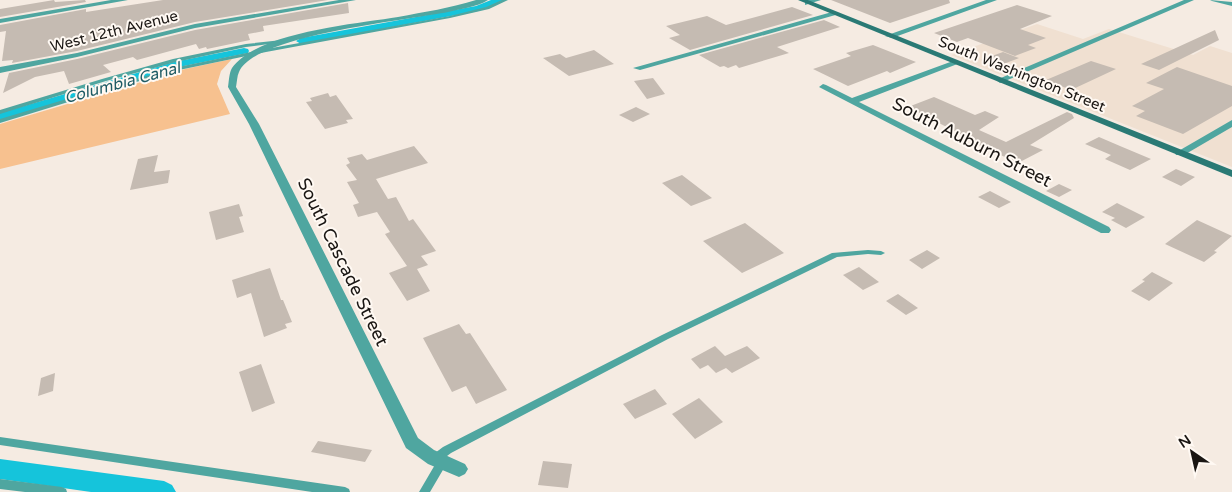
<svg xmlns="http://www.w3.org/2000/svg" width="1232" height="492" font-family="'Varela Round',sans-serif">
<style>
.built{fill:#f0e0d1}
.green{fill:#f7c18f}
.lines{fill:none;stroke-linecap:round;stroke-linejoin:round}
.canal{fill:#15c4db;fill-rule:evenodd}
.building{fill:#c5bbb2}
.service{fill:#4fa6a0;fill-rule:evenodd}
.minor{fill:#4fa6a0;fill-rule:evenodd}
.secondary{fill:#2a7a75;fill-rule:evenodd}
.labels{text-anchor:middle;stroke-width:4;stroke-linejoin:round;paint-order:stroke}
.far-street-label{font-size:15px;fill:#1a1613;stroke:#fff9f3}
.far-water-label{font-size:16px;font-style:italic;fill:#1e5b64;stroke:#fff9f3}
.street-label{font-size:18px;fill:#1a1613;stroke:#fff9f3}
</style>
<rect width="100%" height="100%" fill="#f5ebe2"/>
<!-- built -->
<path class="built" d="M1037 24 1083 39 1109 29 1193 55 1210 46 1232 53V167L951 55Z"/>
<!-- green -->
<path class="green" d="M232 59 221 71 217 84 230 114 0 169V124L185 69Z"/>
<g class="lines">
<!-- canal -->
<path class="canal" d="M491 0H505L478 11 301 44 296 41 301 38 476 6Z
M244 48 248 49 249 51 248 53 179 67 0 121V113L174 62Z
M0 459 164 481 172 485 176 492H91L0 479Z"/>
</g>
<!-- building -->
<path class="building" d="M54 0 55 2 85 0 86 2 0 17V9Z
M163 0H328L195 22 77 51 12 63 13 60 2 61 6 31 0 32V25L86 9V12Z
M831 0H949L950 3 890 23Z
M348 3 349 13 263 26 264 31 248 34 250 40 207 49 206 47 199 49 196 44 137 60 133 57 103 65 111 72 69 84 64 71 35 77 3 93 9 73 77 59 195 30Z
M1017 5 1052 16 1020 29 1046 38 1028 45 1036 48 1015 56 968 38 957 42 934 33Z
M792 7 813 15 690 50 669 38 680 35 666 26 707 16 726 25Z
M824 20 840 27 777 47 789 53 739 68 736 65 728 68 724 66 720 67 699 55Z
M1215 30 1219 40 1159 70 1141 64Z
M873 45 916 62 890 73 887 71 848 86 813 69 851 56 846 53Z
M594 50 614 64 569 76 543 58 560 54 566 58Z
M1003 52 1019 58 998 66 981 60Z
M1091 61 1116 69 1071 90 1046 80Z
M1177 67 1232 86V106L1183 134 1136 116 1145 111 1132 106 1164 89 1146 83Z
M653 78 665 94 647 99 634 81Z
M328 93 330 97 336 95 353 119 346 120 348 123 325 129 306 102 312 101 310 98Z
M934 97 975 115 985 111 999 117 979 130 1006 142 1067 112 1072 114 1074 118 1030 145 1043 150 1018 163 961 137 964 136 908 107Z
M636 107 650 114 633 122 619 115Z
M1099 137 1120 146 1151 159 1130 170 1105 159 1111 155 1085 144Z
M414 146 428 163 376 179 388 199 396 197 409 221 413 219 436 251 421 256 428 265 417 269 430 291 407 301 389 273 407 266 385 234 390 232 377 212 358 217 353 205 359 203 347 182 357 180 346 165 350 163 347 158 362 154 367 160Z
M158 155 154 172 170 170 168 183 130 190 138 159Z
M1176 169 1195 177 1181 186 1162 177Z
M682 175 712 198 691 206 662 183Z
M1059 184 1072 190 1059 197 1046 191Z
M990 191 1011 202 999 208 978 197Z
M1117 203 1145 217 1126 228 1111 220 1115 218 1102 212Z
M239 204 243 216 239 217 244 232 216 240 209 212Z
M1197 220 1232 236 1214 251 1217 252 1204 262 1165 244Z
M745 223 784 253 742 273 703 241Z
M927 250 940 258 922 269 909 260Z
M859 267 879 282 863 290 843 275Z
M270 268 281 300H283L292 322 285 324 287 328 264 337 251 293 237 298 232 280Z
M1152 272 1173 283 1149 301 1131 291 1145 281 1142 280Z
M898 294 918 308 906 315 886 301Z
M459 324 466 334 470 333 507 390 476 404 466 386 452 392 423 338Z
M715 346 725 356 747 346 760 358 732 373 726 368 716 373 708 365 700 369 691 359Z
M261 364 275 403 252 412 239 372Z
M55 373 53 391 38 396 41 378Z
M655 389 667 404 635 419 623 404Z
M699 398 723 422 695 439 672 414Z
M318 441 372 450 365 462 311 452Z
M543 461 572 464 568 488 538 485Z"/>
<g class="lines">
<!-- service -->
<path class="service" d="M502 0H508L489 9 450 18 266 52 179 70 104 91 0 123V119L100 89 178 67 266 49 450 16 486 7Z
M282 40H284V42L246 47 176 62 106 81 0 114V110L102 79 173 59 246 44Z
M868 250 881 251 885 253 881 255 868 254 837 257 668 339 451 453 443 459 446 460 447 463 430 492H419L436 463 431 462 430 459 431 456 443 447 662 335 832 253Z
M0 437 345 487 349 489 350 492H312L0 445Z
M0 479 62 487 66 489 67 492H25L0 489Z"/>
<!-- minor -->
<path class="minor" d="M111 0H128L0 23V19Z
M339 0H356L195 28 77 57 0 73V67L77 53 195 24Z
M476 0H488C477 7 460 9 448 12 409 20 254 35 239 72 237 76 237 82 236 87L259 124 418 438 434 450 465 464 468 469 465 474 459 477 428 464 406 448 249 124 228 87C229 81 229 73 232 68 257 32 356 24 398 17 424 12 451 8 476 0Z
M810 0H821L805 5V1Z
M986 0H997L892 38 885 36Z
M1184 0H1194L1003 82 1000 83 996 80Z
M1210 0 1232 2V6L1212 1Z
M832 12 839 14 640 70 633 68Z
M953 61 960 63 859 102 1109 227 1111 230 1109 233H1101L819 87 823 84 826 85 852 98Z
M1232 120V127L1184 155H1176L1175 153Z"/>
<!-- secondary -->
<path class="secondary" d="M798 0H808L1232 170V177Z"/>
</g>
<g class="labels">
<!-- far-street labels -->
<g class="far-street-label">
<text transform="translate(114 31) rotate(-14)" y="5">West 12th Avenue</text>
<text transform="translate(1022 74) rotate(22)" y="5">South Washington Street</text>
</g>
<!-- far-water labels -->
<g class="far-water-label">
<text transform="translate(122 82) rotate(-15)" y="6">Columbia Canal</text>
</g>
<!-- street labels -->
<g class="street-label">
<text transform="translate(972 142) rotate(27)" y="6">South Auburn Street</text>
<text transform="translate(343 262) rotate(64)" y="6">South Cascade Street</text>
</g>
</g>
<!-- north arrow -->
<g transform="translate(1192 452) rotate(326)" stroke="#fff9f3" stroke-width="4" paint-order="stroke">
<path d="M0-4L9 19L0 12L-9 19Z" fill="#1a1613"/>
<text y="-8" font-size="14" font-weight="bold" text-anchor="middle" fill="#1a1613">N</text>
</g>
</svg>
